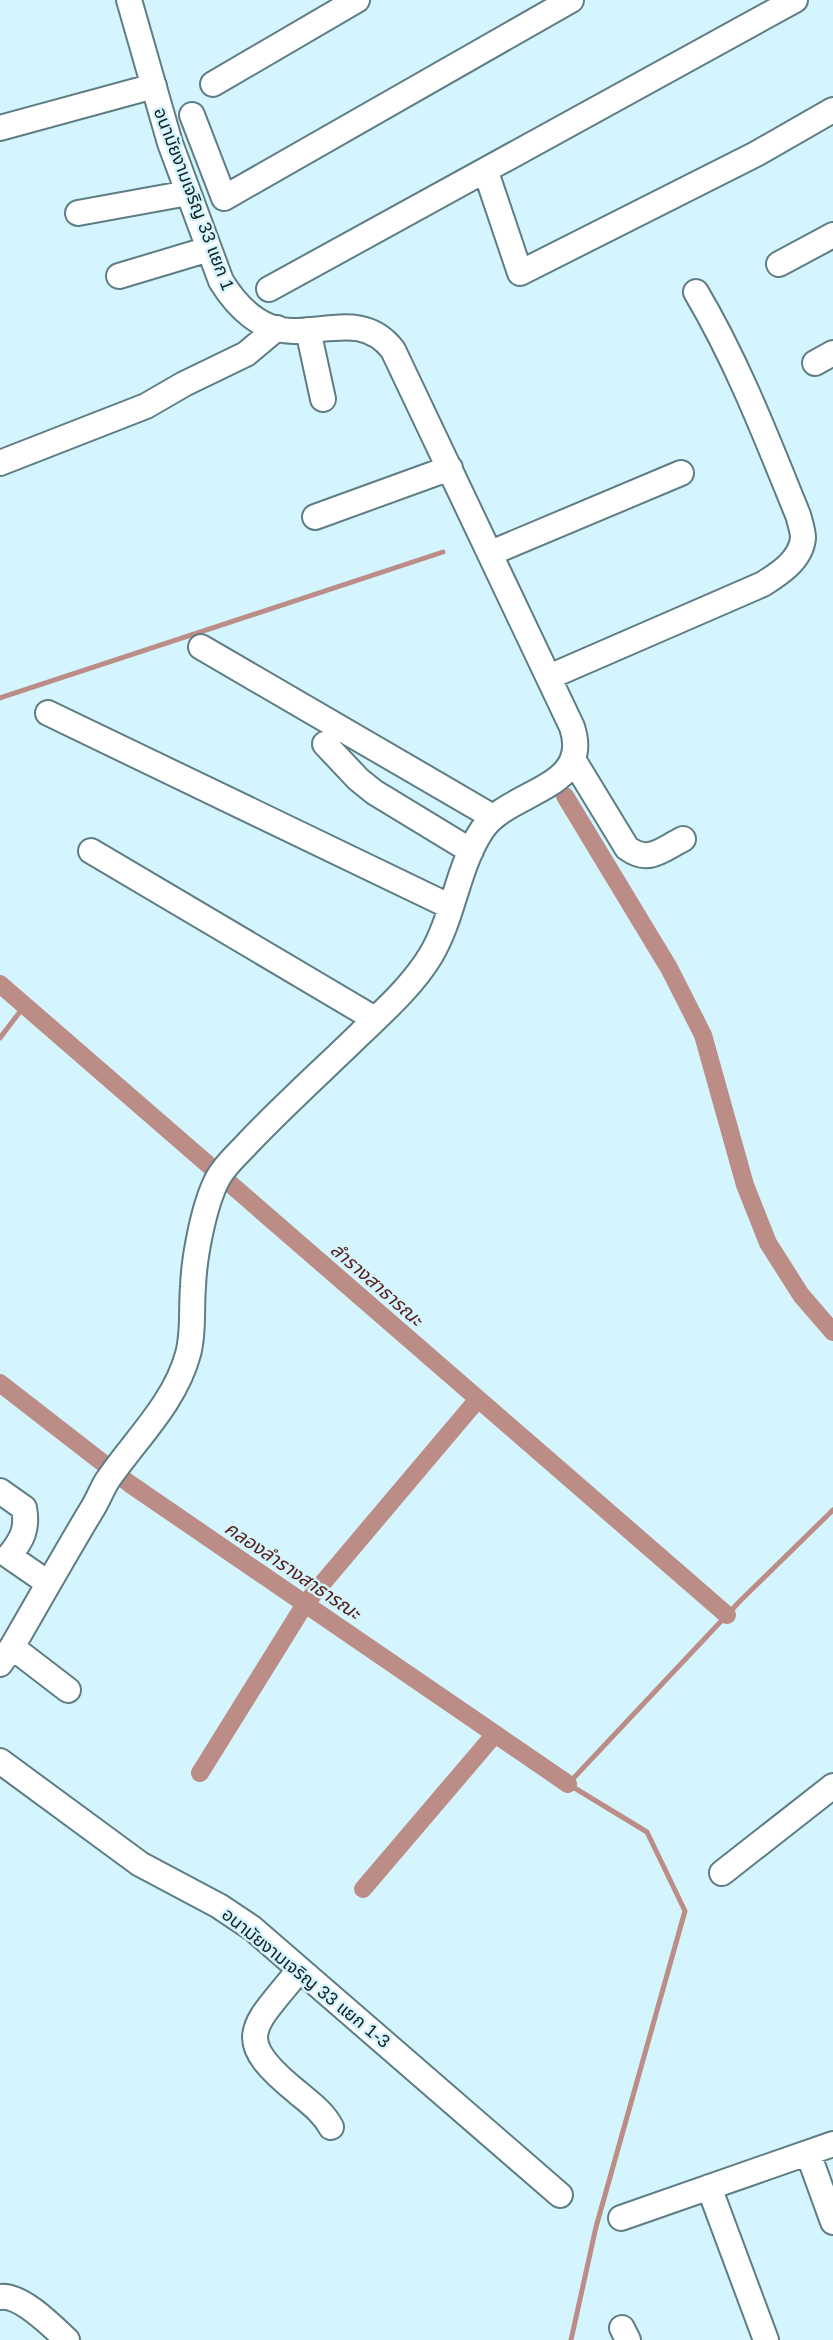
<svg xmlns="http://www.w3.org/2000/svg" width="833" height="2340" font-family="Helvetica,'Noto Sans Thai',sans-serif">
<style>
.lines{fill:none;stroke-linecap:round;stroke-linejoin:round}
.stream{stroke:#bc8c86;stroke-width:5}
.canal{stroke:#bc8c86;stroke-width:18}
.minor-casing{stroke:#5e7d84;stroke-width:28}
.minor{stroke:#fff;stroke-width:24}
.labels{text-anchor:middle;stroke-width:5;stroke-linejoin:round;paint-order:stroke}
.street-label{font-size:18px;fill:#142124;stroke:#d4f5fe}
.water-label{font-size:19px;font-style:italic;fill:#571b17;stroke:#d4f5fe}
</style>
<rect width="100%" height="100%" fill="#d4f5fe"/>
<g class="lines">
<!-- stream -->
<path class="stream" d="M0 698 443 552
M0 1038 25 1005
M0 1389 4 1386
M571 2340 596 2227 685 1911 647 1832 568 1784 741 1600 833 1510"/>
<!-- canal -->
<path class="canal" d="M565 796 669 968 703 1035 745 1185 768 1243 801 1295 833 1332
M0 984 727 1615
M0 1383 130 1484 568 1784
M200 1773 305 1604 478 1399
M363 1889 495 1734"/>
<defs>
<path id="minor" d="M213 84 357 0
M192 115 224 198 571 0
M0 128 154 86
M486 172 520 273 756 154 833 110
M78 213 188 193
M779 264 833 235
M119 276 209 249
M269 289 795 0
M308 330 323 399
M815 363 833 353
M0 463 146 406 184 384 246 354 277 328
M315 517 450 468
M491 553 681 473
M201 647 493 817
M549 677 763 584C779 574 801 560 803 538 803 531 800 522 798 515 767 439 738 363 696 292
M48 713 451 907
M325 744 358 779 374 792 471 851
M574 761 627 848C649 864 661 850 683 839
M91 851 375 1019
M0 1491 24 1508C28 1529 22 1540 9 1556L48 1583
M12 1647 68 1690
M0 1664 12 1647C38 1602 64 1556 91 1511 97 1502 101 1491 107 1481 134 1441 175 1403 188 1354 194 1332 191 1310 193 1287 194 1257 204 1204 218 1178 225 1165 237 1155 247 1144 283 1106 322 1071 360 1034 385 1010 413 985 431 955 454 916 457 868 482 830 508 790 593 790 572 727L393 350C366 315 331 331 293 331 261 331 237 307 221 281L170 143 129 0
M0 1761 140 1864 219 1906 252 1928 560 2195
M722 1873 833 1786
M299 1970C254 2027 229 2037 297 2092 310 2103 323 2112 331 2127
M808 2153 833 2222
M709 2187 766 2340
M621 2218 833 2144
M0 2297C21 2294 52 2326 67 2340
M622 2328 628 2340"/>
</defs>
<!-- minor casing -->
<use href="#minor" class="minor-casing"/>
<!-- minor -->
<use href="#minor" class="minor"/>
</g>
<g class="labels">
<!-- street labels -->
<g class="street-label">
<text transform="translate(194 199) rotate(69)" y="6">อนามัยงามเจริญ 33 แยก 1</text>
<text transform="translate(306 1978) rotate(39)" y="6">อนามัยงามเจริญ 33 แยก 1-3</text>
</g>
<!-- water labels -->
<g class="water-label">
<text transform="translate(377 1284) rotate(41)" y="7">ลำรางสาธารณะ</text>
<text transform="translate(293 1570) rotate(34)" y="7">คลองลำรางสาธารณะ</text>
</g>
</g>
</svg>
